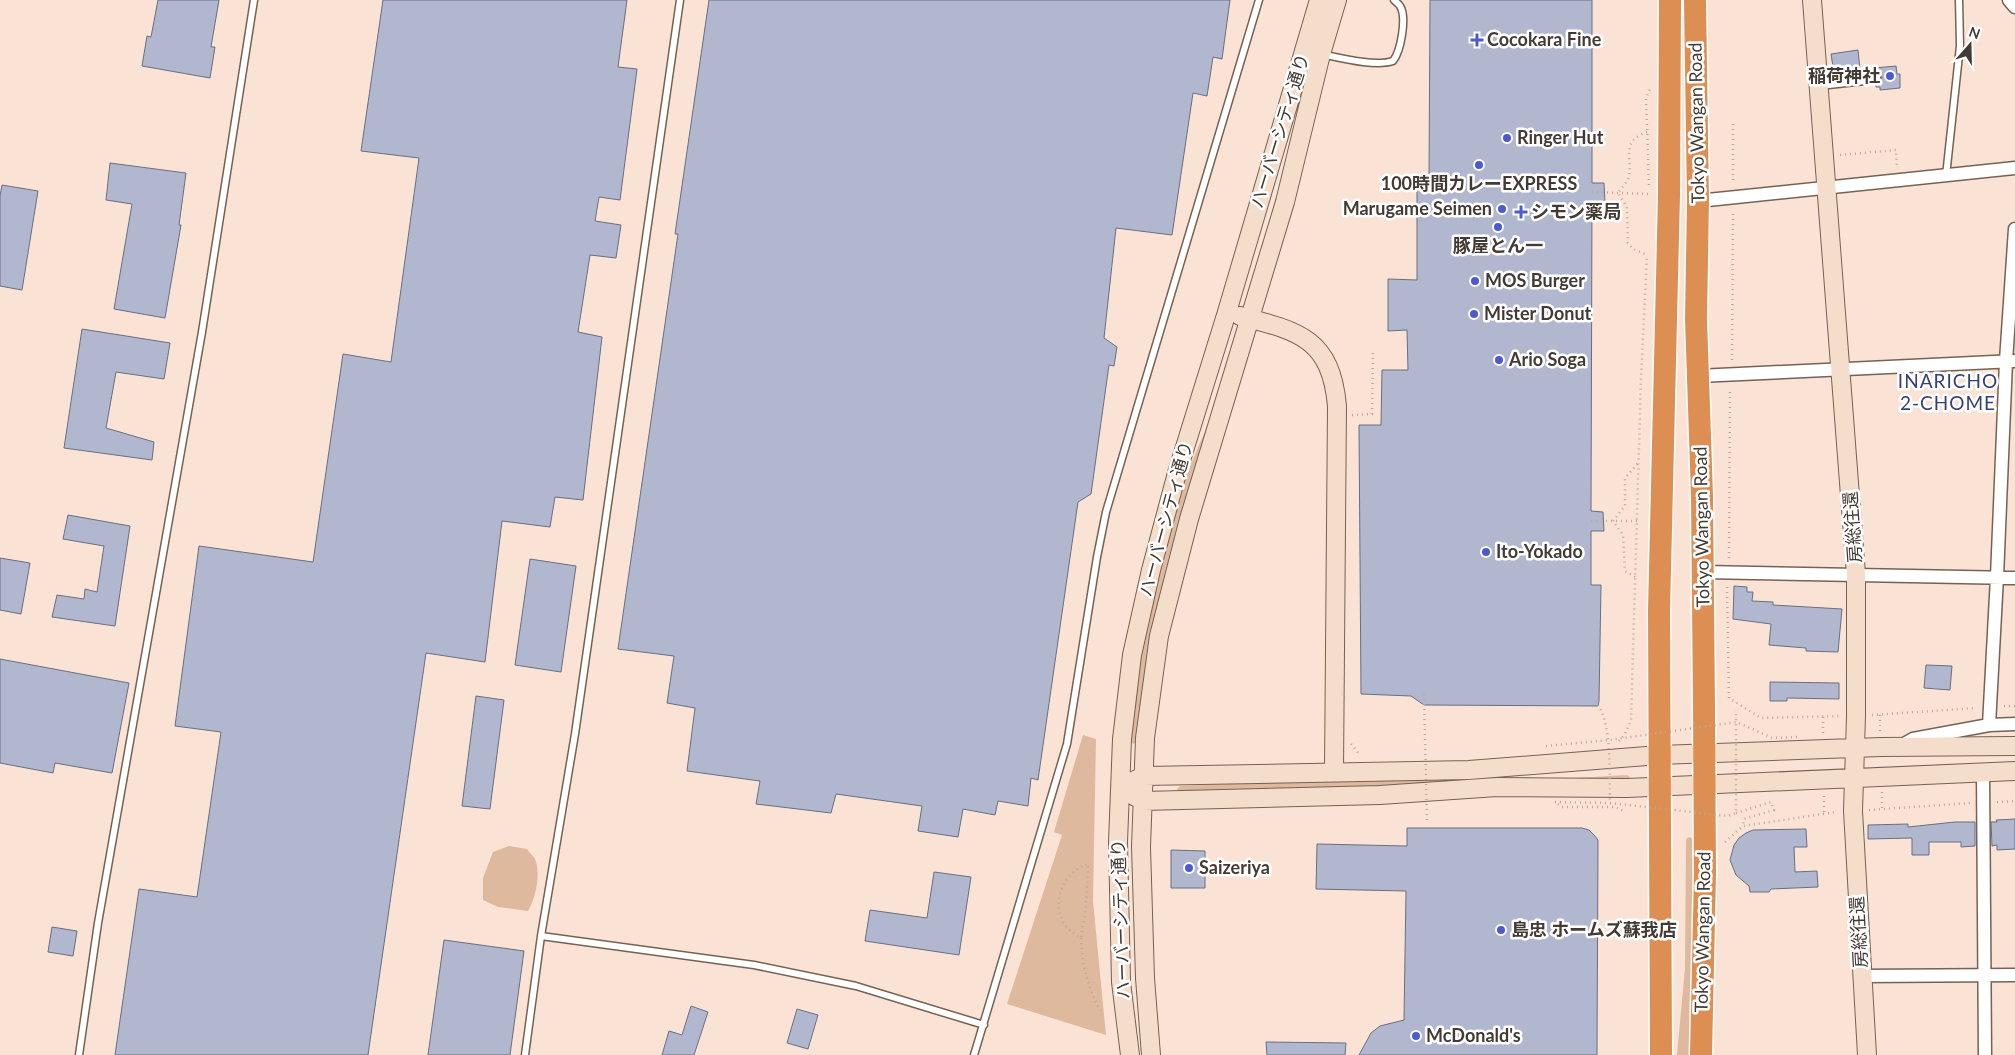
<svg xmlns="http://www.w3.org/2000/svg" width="2015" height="1055" font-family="Lato,'Noto Sans JP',sans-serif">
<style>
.green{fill:#dfb99e}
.building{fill:#b1b7ce;stroke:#696e82}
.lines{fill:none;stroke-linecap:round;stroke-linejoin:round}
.lane-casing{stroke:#756254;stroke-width:9}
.street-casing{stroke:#756254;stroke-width:15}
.secondary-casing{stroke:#756254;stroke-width:20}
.highway-casing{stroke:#fff;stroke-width:25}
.path{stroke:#bba99d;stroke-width:2.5;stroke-dasharray:1 4;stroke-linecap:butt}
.lane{stroke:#fff;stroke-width:6}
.street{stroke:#fff;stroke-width:12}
.secondary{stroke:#f4ddcb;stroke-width:18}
.highway{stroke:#dc8e53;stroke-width:22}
.path-bridge{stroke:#bba99d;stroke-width:2.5;stroke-dasharray:1 4;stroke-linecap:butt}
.poi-dot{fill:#4c5ad0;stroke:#fff;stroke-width:2}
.labels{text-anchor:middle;stroke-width:5;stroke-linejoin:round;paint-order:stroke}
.poi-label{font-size:18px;font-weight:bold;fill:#433a34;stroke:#fff;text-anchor:start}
.street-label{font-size:18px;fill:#433a34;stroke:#fff}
.neighbourhood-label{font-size:19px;letter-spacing:1px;fill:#35407b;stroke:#fff}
</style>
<rect width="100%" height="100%" fill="#fae3d4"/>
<!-- green -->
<path class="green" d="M1211 418 1137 742 1133 744 1130 741C1138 656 1154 569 1182 488 1190 464 1201 441 1211 418Z
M1083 735 1096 739 1093 901 1106 1035 1007 1004 1062 835 1054 832Z
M1627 775 1630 777 1629 779 1490 780 1356 788 1177 792V789L1180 786 1355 779H1461L1502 776 1558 779Z
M1690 837 1692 839 1693 901 1690 1055H1677L1685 968 1686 840 1687 838Z
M509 846 527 849C529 852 533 856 535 859 541 873 536 898 528 911L498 907 483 900V878L493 852Z"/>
<!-- building -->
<path class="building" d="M158 0H219L211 47H215L210 78 142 66 147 36 151 37Z
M383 0H627L618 67 637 69 620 200 599 197 595 221 621 225 616 258 590 255 578 332 602 337 583 500 555 497 550 527 502 521 485 662 426 653 368 1055H115L139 889 197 897 221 732 175 726 199 546 313 562 343 354 391 362 419 158 361 151Z
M709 0H1230L1222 59 1213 57 1207 96 1193 93 1172 235 1116 228 1104 338 1117 347 1114 366 1109 365 1091 494 1078 502 1038 780 1031 778 1028 806 998 801 995 815 963 809 958 837 918 831 922 806 836 794 831 813 756 804 760 781 687 771 695 708 667 703 674 656 618 649 678 234H675Z
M1430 0H1592V183H1604L1605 202 1592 203 1591 511 1603 512 1604 531H1591V585H1601L1599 701 1598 706 1424 705 1411 696 1361 694 1359 425H1381L1382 370H1408L1407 330 1388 331V279L1417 280V181H1429Z
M1858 50 1860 70 1834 73 1831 54Z
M1896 66 1897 74H1900V88L1880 90V87H1876V85L1881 81 1882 77 1880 72 1874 68Z
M110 163 186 173 179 225H181L165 318 114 309 132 204 106 200Z
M2 185 38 191 22 290 0 286V196Z
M82 329 170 343 164 379 116 372 106 428 154 442 152 460 64 448Z
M68 515 130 526 115 626 52 617 57 595 84 599 85 589 97 592 104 546 63 539Z
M0 558 30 563 21 614 0 610Z
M530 559 576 566 561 672 515 665Z
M1734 586 1747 587V592H1753L1752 601 1773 602V605L1842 609 1838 652 1806 651V648L1769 645 1771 624 1733 619Z
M0 659 129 683 112 773 55 763 53 773 0 763Z
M1926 665 1952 666 1950 690 1924 688Z
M1770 682 1839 683V699L1787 698V701H1770Z
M476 696 504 700 490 809 462 806Z
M2015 819V849L1997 850V845L1992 846 1991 822H1997L1996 820Z
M1955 822H1975V846L1961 847V842H1929V855H1912V838L1868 839V825L1908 824V827Z
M1407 828H1582L1589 830 1594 835 1598 840 1597 1055H1359L1371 1033 1380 1026 1404 1020 1406 891 1316 889 1317 844 1407 846Z
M1806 829 1807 847H1794L1795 872 1817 871 1818 887 1771 889 1769 892H1750L1749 886 1736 875 1730 860 1734 845 1739 838 1746 833 1753 830Z
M1171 850 1205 851V888H1171Z
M934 872 971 877 959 955 865 941 870 910 927 918Z
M52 927 77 931 73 956 48 952Z
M444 940 524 951 510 1055H428Z
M691 1006 708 1012 694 1055H662L669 1031 682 1035Z
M797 1009 818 1015 808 1049 787 1043Z
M1266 1042 1346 1043 1345 1055H1267Z"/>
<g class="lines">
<defs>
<path id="lane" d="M1321 54C1341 58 1374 67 1393 61 1401 51 1407 17 1400 6 1400 5 1395 1 1394 0
M1946 176 1960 46 1959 0
M541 936 754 965 856 986 984 1025
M79 1055 98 923 202 332 254 0
M525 1055 541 936 575 734 680 0
M974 1055 1067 744 1097 557 1106 512 1259 0"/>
<path id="street" d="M2009 0 2015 7
M1819 83 1874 77
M1698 201 2015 168
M1698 376 2015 361
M1703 572 2015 578
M1989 725 1997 577 2006 361 2015 229
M1904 744 1913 739 1989 725 2015 724
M1983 773 1985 1055
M1861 976 2015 975"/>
<path id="secondary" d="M1812 0 1856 574V716L1853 811 1867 1055
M1240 316C1298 331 1331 338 1337 406L1334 771
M1133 781 1144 776 1469 770 1659 755 1881 747 2015 746
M1134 796 1143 801 1380 795 1497 787 1627 788 2015 771
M1130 1055 1121 982 1118 842 1122 739 1132 655 1151 570 1177 473 1227 312 1319 0
M1151 1055 1145 978 1141 847 1145 738 1159 636 1189 519 1285 202 1321 54 1337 0"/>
<path id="highway" d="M1695 0 1698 201 1696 319 1702 496 1704 705 1705 874 1701 1055
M1661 1055 1659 611 1669 195 1670 0"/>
</defs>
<!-- lane casing -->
<use href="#lane" class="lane-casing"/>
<!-- street casing -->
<use href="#street" class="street-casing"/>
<!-- secondary casing -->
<use href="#secondary" class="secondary-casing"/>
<!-- highway casing -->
<use href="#highway" class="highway-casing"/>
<!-- path -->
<path class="path" d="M1733 124V183
M1647 132C1621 142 1632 154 1629 176 1628 182 1621 188 1618 193L1627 207 1628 243 1633 249 1647 255
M1840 155 1896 150 1897 167
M1649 185 1646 98 1650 89
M1592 192 1649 194
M1732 360 1733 212
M1352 415 1372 414 1373 351
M1591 521H1637
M1729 558 1730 388
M1635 577 1625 571 1623 535 1613 521 1625 506V478L1639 462
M1727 587 1729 698 1761 718 1841 716
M2004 706H2015
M1872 715 1976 708
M1880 715V731
M1823 717V733
M1619 741 1625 734 1631 720 1641 378 1647 255
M1351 744 1360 755
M1882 792V809
M1824 796V813
M1997 802 2015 801
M1558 804 1562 807H1615L1624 811
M1869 810 1971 803
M1736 813 1771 802 1774 810 1744 819 1743 826
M1725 842 1743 826 1836 812
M1081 937 1086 907 1088 864C1055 874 1046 923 1081 937 1082 963 1087 988 1101 1011"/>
<!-- lane -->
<use href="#lane" class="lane"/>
<!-- street -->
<use href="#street" class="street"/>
<!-- secondary -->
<use href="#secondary" class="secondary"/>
<!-- highway -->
<use href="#highway" class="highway"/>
<!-- path-bridge -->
<path class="path-bridge" d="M1424 694 1427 822
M1595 701C1613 720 1609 777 1610 803
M1546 746 1609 740 1737 722 1772 738 1799 737
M1555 802 1610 803 1728 816 1736 813V710"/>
</g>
<!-- markers -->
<g class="poi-dot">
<path d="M1474.5 32.5h5v5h5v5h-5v5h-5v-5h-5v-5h5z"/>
<circle cx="1890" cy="76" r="5"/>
<circle cx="1507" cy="138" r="5"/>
<circle cx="1479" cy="165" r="5"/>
<circle cx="1502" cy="209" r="5"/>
<path d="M1518.5 204.5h5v5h5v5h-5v5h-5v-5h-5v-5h5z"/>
<circle cx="1498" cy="227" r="5"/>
<circle cx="1475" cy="281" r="5"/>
<circle cx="1474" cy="314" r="5"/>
<circle cx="1499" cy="360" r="5"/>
<circle cx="1486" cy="552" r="5"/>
<circle cx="1189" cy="868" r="5"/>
<circle cx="1501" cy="930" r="5"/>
<circle cx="1416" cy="1036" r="5"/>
</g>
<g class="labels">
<!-- poi labels -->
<g class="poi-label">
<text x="1487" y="46">Cocokara Fine</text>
<text x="1880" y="82" text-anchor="end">稲荷神社</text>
<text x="1517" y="144">Ringer Hut</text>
<text x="1479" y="190" text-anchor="middle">100時間カレーEXPRESS</text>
<text x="1492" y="215" text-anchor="end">Marugame Seimen</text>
<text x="1531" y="218">シモン薬局</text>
<text x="1498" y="252" text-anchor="middle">豚屋とん一</text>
<text x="1485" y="287">MOS Burger</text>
<text x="1484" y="320">Mister Donut</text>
<text x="1509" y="366">Ario Soga</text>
<text x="1496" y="558">Ito-Yokado</text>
<text x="1199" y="874">Saizeriya</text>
<text x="1511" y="936">島忠 ホームズ蘇我店</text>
<text x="1426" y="1042">McDonald's</text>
</g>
<!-- street labels -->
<g class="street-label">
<text transform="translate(1697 123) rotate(-91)" y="6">Tokyo Wangan Road</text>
<text transform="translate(1280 131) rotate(-73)" y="6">ハーバーシティ通り</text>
<text transform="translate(1166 519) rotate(-75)" y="6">ハーバーシティ通り</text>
<text transform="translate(1702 527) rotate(-91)" y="6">Tokyo Wangan Road</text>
<text transform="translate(1853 527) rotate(-94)" y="6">房総往還</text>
<text transform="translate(1121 919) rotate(-92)" y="6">ハーバーシティ通り</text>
<text transform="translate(1703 932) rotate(-89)" y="6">Tokyo Wangan Road</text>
<text transform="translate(1859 932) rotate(-93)" y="6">房総往還</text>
</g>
<!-- neighbourhood labels -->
<g class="neighbourhood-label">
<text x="1948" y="388">INARICHO<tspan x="1948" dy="22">2-CHOME</tspan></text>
</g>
</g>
<!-- north arrow -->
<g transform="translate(1970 45) rotate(20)" stroke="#ffffff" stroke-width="4" paint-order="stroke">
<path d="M0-4L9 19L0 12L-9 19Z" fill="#433a34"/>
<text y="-8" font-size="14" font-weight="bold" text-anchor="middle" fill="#433a34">N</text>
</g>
</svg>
